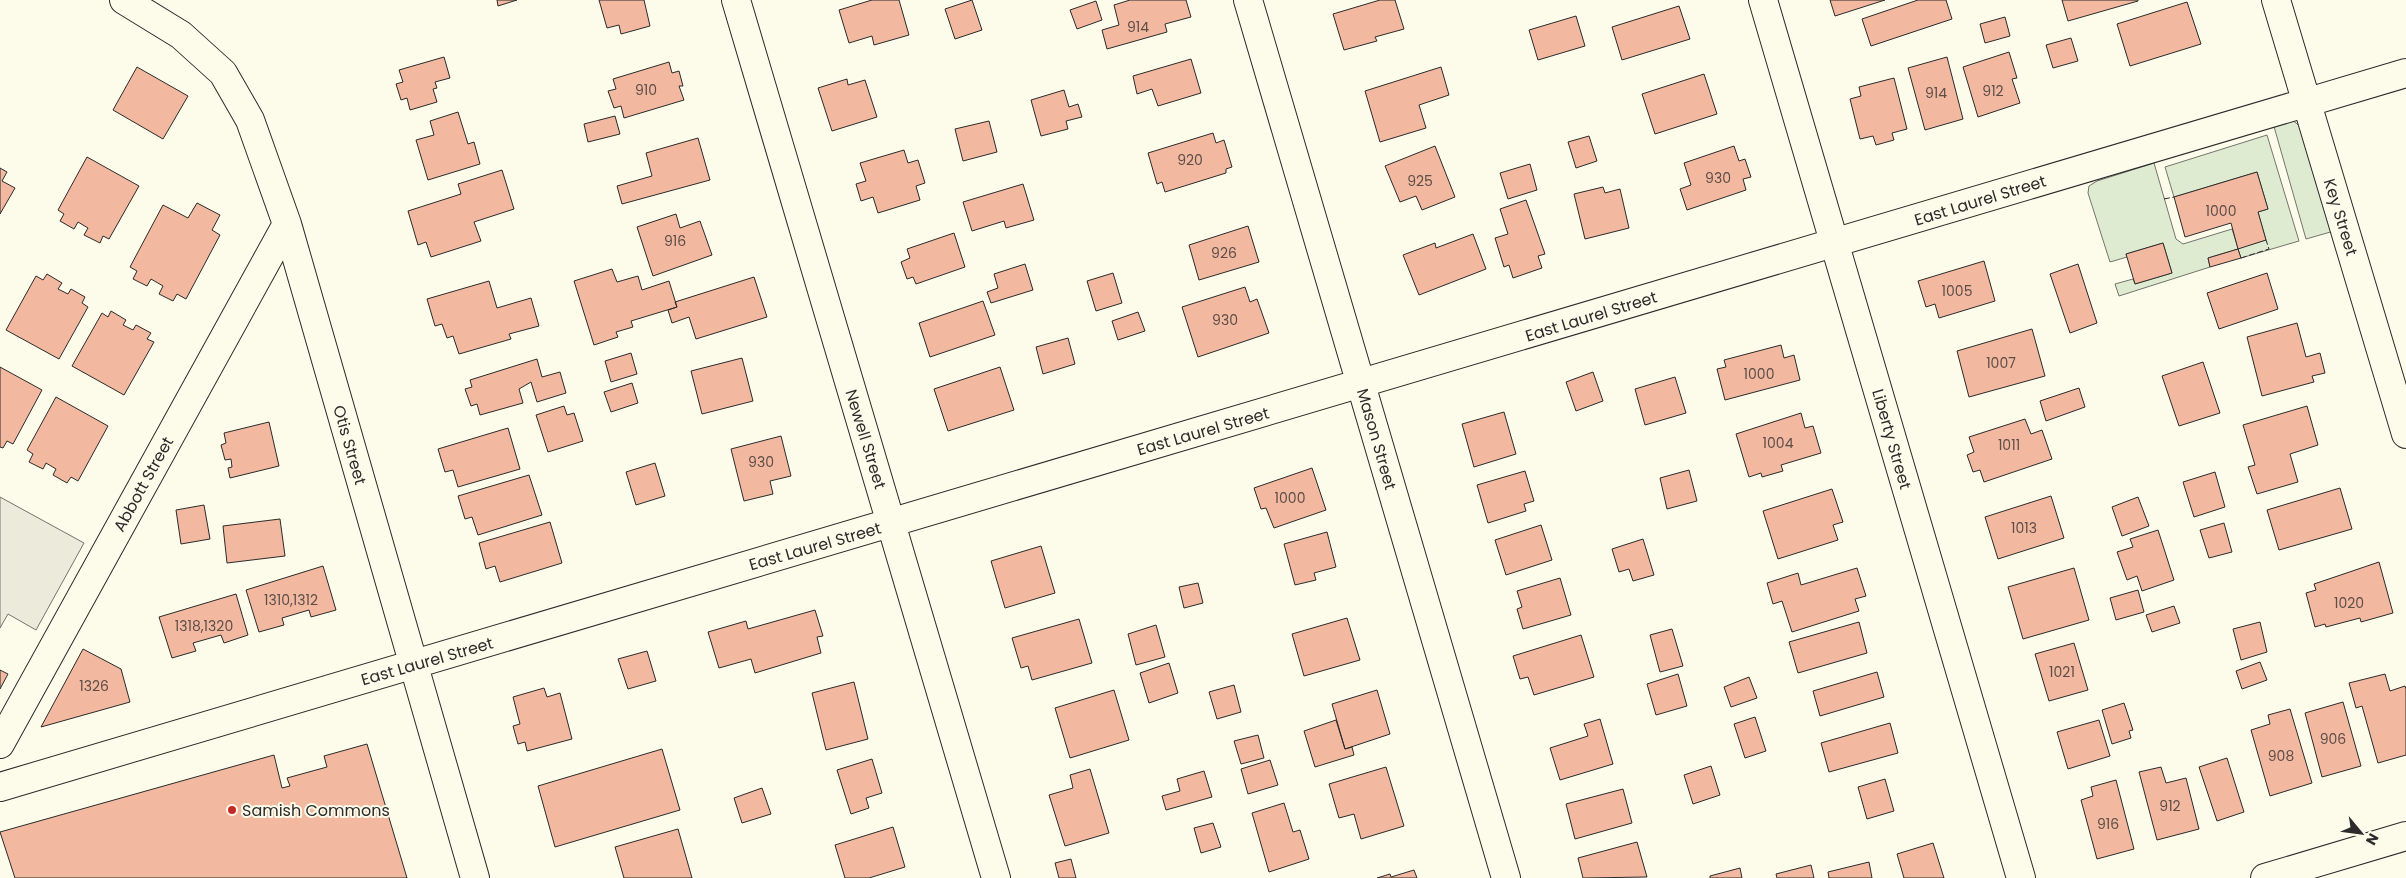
<svg xmlns="http://www.w3.org/2000/svg" width="2406" height="878" font-family="Poppins,sans-serif">
<style>
.green{fill:#deebd1;stroke:#74746e}
.parking{fill:#eceadb;stroke:#74746e}
.building{fill:#f2b8a0;stroke:#2b2b2b}
.lines{fill:none;stroke-linecap:round;stroke-linejoin:round}
.street-casing{stroke:#2b2b2b;stroke-width:30}
.street{stroke:#fdfbea;stroke-width:28}
.fence{stroke:#2b2b2b;stroke-width:1;stroke-dasharray:6 2.5;stroke-linecap:butt}
.poi-dot{fill:#c62828;stroke:#fdfbea;stroke-width:2}
.labels{text-anchor:middle;stroke-width:4;stroke-linejoin:round;paint-order:stroke}
.number-label{font-size:14px;fill:#5d4e48}
.street-label{font-size:16px;fill:#2b2b2b;stroke:#fdfbea}
.poi-label{font-size:16px;fill:#2b2b2b;stroke:#fdfbea;text-anchor:start}
</style>
<rect width="100%" height="100%" fill="#fdfbea"/>
<!-- green -->
<path class="green" d="M2291 119 2301 127 2334 231 2306 239 2273 123Z
M2267 135 2299 241 2241 258 2238 249 2208 258 2210 267 2119 296 2115 284 2133 279 2135 284 2172 273 2163 243 2126 254 2127 257 2110 262 2088 193 2089 186 2097 181 2154 163 2176 239 2183 244 2232 229 2238 248 2266 240 2258 212 2268 209 2257 172 2174 197 2165 167Z"/>
<!-- parking -->
<path class="parking" d="M0 497 84 543 36 630 8 614 0 628Z"/>
<!-- building -->
<path class="building" d="M497 0H517L498 6Z
M599 0H644L650 26 621 34 619 25 607 28Z
M872 0H899L909 35 874 45 872 36 849 43 839 10Z
M972 0 982 30 955 39 945 9Z
M1130 0H1186L1191 17 1165 24 1167 32 1107 49 1102 30 1119 25 1114 5Z
M1380 0H1395L1404 29 1375 37 1377 41 1344 50 1333 14Z
M1830 0H1885L1835 16Z
M1918 0H1946L1952 19 1871 46 1862 19Z
M2062 0H2138V1L2068 21Z
M1096 1 1102 20 1077 29 1070 10Z
M2187 2 2201 44 2130 66 2117 24Z
M1679 6 1690 39 1622 60 1612 27Z
M1576 16 1585 46 1538 60 1529 30Z
M2005 17 2010 36 1985 43 1980 24Z
M2071 38 2078 61 2053 68 2046 45Z
M2009 52 2017 78 2012 79 2020 103 1978 117 1963 67Z
M444 57 450 78 435 82 437 88 433 89 437 102 410 110 407 98 401 100 396 84 403 82 399 70Z
M1947 57 1963 119 1925 130 1908 68Z
M1191 59 1201 93 1158 106 1152 89 1137 94 1133 76Z
M669 62 672 73 679 71 683 86H679L684 100 624 118 621 106 614 108 608 91 616 89 613 79Z
M137 67 188 96 163 139 113 110Z
M1441 67 1449 95 1419 105 1426 128 1380 142 1365 91Z
M1704 74 1717 114 1655 134 1642 94Z
M1894 78 1907 129 1892 133 1894 140 1876 145 1873 136 1860 139 1850 99 1861 96 1859 87Z
M847 79 848 85 865 80 877 117 832 131 818 88Z
M1064 90 1069 107 1078 104 1082 117 1066 121 1068 129 1041 136 1031 100Z
M458 112 468 144 474 142 480 164 428 180 416 140 434 135 430 121Z
M615 116 620 134 588 142 584 124Z
M989 121 997 152 963 161 955 129Z
M1213 133 1216 143 1224 140 1232 167 1226 169V173L1165 192 1162 182 1157 184 1148 153Z
M1589 136 1597 161 1576 168 1568 142Z
M698 138 710 180 622 204 617 186 652 176 646 153Z
M1435 146 1455 197 1422 210 1416 196 1400 202 1385 166Z
M1734 146 1739 161 1745 159 1751 177 1743 179 1746 190 1687 210 1680 189 1691 185 1684 163Z
M904 150 908 163 918 160 925 183 916 186 920 200 878 213 873 197 861 201 856 184 866 181 860 163Z
M87 157 139 186 109 239 103 236 100 243 84 235 88 228 78 222 74 229 60 221 64 214 58 210Z
M1530 164 1537 190 1508 199 1500 173Z
M0 168 7 172 2 181 15 188 0 214Z
M502 170 514 209 474 222 481 241 431 257 426 242 418 245 408 211 461 194 458 184Z
M2257 172 2268 209 2258 212 2266 240 2238 249 2231 223 2185 237 2174 197Z
M1023 184 1034 220 1006 228 1004 221 972 231 963 202Z
M1603 187 1605 193 1620 189 1629 228 1585 239 1574 194Z
M1526 200 1545 254 1538 256 1542 268 1513 278 1509 265 1504 267 1495 238 1508 234 1500 209Z
M197 203 220 215 212 230 220 235 186 299 177 294 173 301 159 294 163 286 151 279 147 286 133 279 137 271 130 267 163 205 188 218Z
M676 214 680 228 700 221 712 255 653 276 637 227Z
M1248 226 1259 262 1199 280 1189 245Z
M954 233 965 267 916 284 913 277 907 279 901 262 910 258 907 249Z
M1473 234 1486 269 1419 295 1403 255 1435 243 1436 248Z
M2163 243 2172 273 2135 284 2126 254Z
M2238 249 2241 258 2210 267 2208 258Z
M1984 261 1995 301 1939 318 1935 304 1926 307 1918 281Z
M1025 264 1033 290 991 303 987 292 998 288 994 274Z
M2078 264 2097 323 2070 333 2050 274Z
M612 269 617 282 638 276 642 290 669 281 677 307 631 321 633 327 616 332 618 337 594 345 574 281Z
M1113 273 1122 303 1096 311 1087 281Z
M2267 273 2278 309 2219 329 2207 293Z
M47 274 62 283 58 289 68 294 71 289 85 297 82 303 88 307 59 359 6 330 36 276 43 280Z
M754 277 767 317 696 339 689 317 672 323 668 310 677 307 675 302Z
M489 281 497 308 531 298 539 326 509 334 511 339 459 354 453 336 447 338 442 324 435 326 427 299Z
M1245 287 1250 302 1257 299 1269 333 1198 357 1182 307Z
M983 301 995 335 930 357 919 323Z
M111 311 126 320 123 325 133 330 136 325 151 333 147 339 154 342 124 395 72 366 102 313 108 317Z
M1138 312 1145 331 1118 340 1112 321Z
M2297 323 2306 357 2320 353 2325 373 2312 376 2314 382 2262 396 2247 337Z
M2032 329 2045 376 1969 397 1957 351Z
M1068 338 1075 364 1043 374 1036 347Z
M1781 345 1784 358 1794 355 1800 380 1725 400 1717 369 1726 367 1724 360Z
M631 353 637 374 611 382 605 361Z
M742 358 753 401 702 414 691 371Z
M537 359 542 377 560 372 566 393 537 402 531 382 519 389 523 403 480 415 477 404 471 406 465 389 472 387 470 380Z
M2203 362 2220 413 2179 426 2162 376Z
M0 367 42 390 13 444 7 441 3 448 0 447Z
M1000 367 1014 410 948 431 934 389Z
M1593 372 1603 401 1576 411 1566 382Z
M1675 377 1686 413 1645 425 1635 389Z
M632 383 638 403 611 412 604 392Z
M2079 388 2085 407 2046 421 2040 401Z
M56 397 108 426 78 481 71 477 67 483 53 475 56 469 46 463 43 469 29 462 33 454 27 450Z
M564 406 567 415 574 413 583 441 548 452 536 415Z
M2307 406 2318 445 2290 454 2298 482 2257 494 2248 467 2255 465 2243 425Z
M1504 412 1516 454 1474 467 1462 424Z
M1801 413 1805 428 1813 426 1821 453 1781 465 1783 471 1762 477 1761 473 1749 477 1736 434Z
M2025 419 2031 434 2042 430 2052 459 1984 482 1980 470 1973 472 1967 455 1974 452 1969 437Z
M269 422 279 466 230 478 228 468 232 467 231 459 225 460 221 445 226 443 224 433Z
M508 428 520 469 458 487 453 470 445 472 438 449Z
M781 436 791 476 770 481 773 494 744 501 731 449Z
M655 463 665 496 636 505 626 472Z
M1312 468 1326 510 1274 528 1266 508 1261 509 1254 488Z
M1689 470 1697 501 1667 509 1660 478Z
M1525 471 1534 501 1524 504 1526 511 1488 523 1477 485Z
M2215 472 2225 507 2194 517 2183 482Z
M529 475 542 515 478 535 472 517 465 519 458 496Z
M2340 488 2352 529 2279 550 2267 510Z
M1832 489 1843 522 1833 525 1838 540 1778 559 1763 511Z
M2051 496 2064 538 1998 559 1985 517Z
M2138 497 2149 526 2122 536 2112 507Z
M204 505 210 539 181 544 176 510Z
M280 519 285 556 227 563 223 526Z
M550 522 562 563 500 582 495 566 486 569 479 543Z
M2224 523 2232 552 2209 558 2200 530Z
M1541 525 1552 560 1506 575 1495 540Z
M2158 530 2174 580 2142 591 2137 576 2127 580 2117 552 2133 547 2130 539Z
M1327 532 1336 567 1314 573 1316 580 1295 585 1284 544Z
M1643 539 1654 575 1633 581 1629 569 1619 572 1612 549Z
M1041 546 1055 593 1005 608 991 561Z
M2379 562 2393 613 2361 622 2360 618 2326 627 2325 624 2315 627 2306 593 2316 590 2314 584Z
M323 566 336 610 311 617 309 610 282 618 284 625 259 632 246 590Z
M1857 568 1866 596 1855 599 1859 611 1792 632 1782 601 1773 604 1767 583 1798 573 1801 585Z
M2074 568 2089 620 2023 639 2008 587Z
M1560 578 1571 615 1523 629 1517 609 1522 607 1517 591Z
M1198 583 1203 603 1184 608 1179 587Z
M2138 590 2144 612 2116 620 2110 598Z
M236 594 248 635 224 643 221 635 193 643 196 651 172 658 159 617Z
M2174 606 2180 623 2152 632 2146 615Z
M815 610 823 636 817 637 821 653 755 673 751 659 719 668 708 632 746 621 748 629Z
M1347 618 1360 660 1304 676 1292 634Z
M1079 619 1092 663 1032 680 1028 666 1021 668 1012 638Z
M1859 622 1867 653 1798 673 1789 642Z
M2260 622 2267 652 2241 660 2233 629Z
M1156 625 1165 657 1136 665 1128 634Z
M1672 629 1683 666 1660 672 1650 635Z
M1581 635 1594 677 1534 695 1528 677 1520 679 1513 656Z
M2074 643 2088 690 2049 701 2035 654Z
M83 649 121 669 130 702 41 727Z
M647 651 656 681 628 689 618 659Z
M2260 662 2267 680 2242 689 2236 671Z
M1169 663 1178 693 1149 703 1140 673Z
M0 670 8 674 0 689Z
M1877 672 1884 697 1820 716 1813 691Z
M1678 674 1687 706 1656 715 1647 684Z
M2385 674 2390 691 2405 686 2406 689V755L2378 763 2362 706 2356 708 2349 683Z
M1749 677 1757 698 1731 707 1724 687Z
M854 682 868 739 826 750 812 693Z
M1234 685 1241 712 1217 719 1209 692Z
M544 688 547 697 560 693 572 739 527 751 525 742 518 744 513 726 520 724 513 697Z
M1114 690 1129 740 1070 758 1055 708Z
M1377 690 1390 734 1345 749 1332 704Z
M2343 702 2361 766 2322 777 2305 713Z
M2124 703 2133 730 2129 731 2131 738 2112 744 2102 710Z
M2290 709 2312 783 2270 796 2251 730 2270 724 2268 715Z
M1755 717 1766 751 1745 758 1734 724Z
M1600 719 1613 764 1560 780 1550 748 1588 736 1584 724Z
M1336 720 1345 749 1352 747 1354 755 1315 767 1304 731Z
M2099 720 2110 756 2068 769 2057 732Z
M1890 723 1898 753 1829 772 1821 743Z
M1258 735 1264 758 1241 764 1234 741Z
M367 744 407 878H15L0 832 274 755 282 788 290 786 287 778 327 767 324 756Z
M662 749 680 810 555 847 538 786Z
M2227 758 2244 812 2217 821 2199 767Z
M872 759 882 793 866 798 869 808 851 814 837 770Z
M1270 760 1278 785 1248 794 1241 769Z
M1711 766 1720 795 1693 804 1684 775Z
M1386 767 1404 826 1361 839 1354 814 1339 818 1329 784Z
M2161 767 2166 783 2186 778 2199 829 2157 840 2139 772Z
M1090 769 1109 833 1065 846 1049 795 1073 788 1070 775Z
M1204 771 1212 797 1166 810 1162 796 1180 791 1177 779Z
M1885 779 1894 811 1867 819 1858 787Z
M2116 780 2134 849 2097 859 2081 800 2093 796 2091 787Z
M762 788 771 814 742 823 734 798Z
M1623 789 1632 823 1575 839 1566 804Z
M1284 803 1293 832 1300 830 1309 859 1269 872 1252 813Z
M1213 823 1221 847 1201 853 1194 828Z
M893 827 905 867 869 878H845L835 845Z
M678 829 692 878H624L615 847Z
M1637 842 1647 877 1583 878 1578 858Z
M1933 843 1944 878H1904L1897 854Z
M1071 859 1076 878H1059L1055 863Z
M1869 862 1872 878H1829L1828 872Z
M1811 865 1814 878H1777L1776 874Z
M1740 868 1742 878H1710V876Z
M1414 870 1417 878H1377L1390 874 1391 877Z"/>
<g class="lines">
<defs>
<path id="street" d="M124 0 181 35 223 73 250 120 287 224 475 878
M736 0 996 878
M1248 0 1506 878
M1763 0 2021 878
M2276 0 2406 434
M0 744 287 224
M0 787 2406 73
M2265 878 2406 836"/>
</defs>
<!-- street casing -->
<use href="#street" class="street-casing"/>
<!-- street -->
<use href="#street" class="street"/>
<!-- fence -->
<path class="fence" d="M2164 199 2174 197
M2241 258 2269 249 2266 240"/>
</g>
<!-- markers -->
<circle class="poi-dot" cx="232" cy="810" r="5"/>
<g class="labels">
<!-- number labels -->
<g class="number-label">
<text x="1138" y="32">914</text>
<text x="646" y="95">910</text>
<text x="1993" y="96">912</text>
<text x="1936" y="98">914</text>
<text x="1190" y="165">920</text>
<text x="1718" y="183">930</text>
<text x="1420" y="186">925</text>
<text x="2221" y="216">1000</text>
<text x="675" y="246">916</text>
<text x="1224" y="258">926</text>
<text x="1957" y="296">1005</text>
<text x="1225" y="325">930</text>
<text x="2001" y="368">1007</text>
<text x="1759" y="379">1000</text>
<text x="1778" y="448">1004</text>
<text x="2009" y="450">1011</text>
<text x="761" y="467">930</text>
<text x="1290" y="503">1000</text>
<text x="2024" y="533">1013</text>
<text x="291" y="605">1310,1312</text>
<text x="2349" y="608">1020</text>
<text x="204" y="631">1318,1320</text>
<text x="2062" y="677">1021</text>
<text x="94" y="691">1326</text>
<text x="2333" y="744">906</text>
<text x="2281" y="761">908</text>
<text x="2170" y="811">912</text>
<text x="2108" y="829">916</text>
</g>
<!-- street labels -->
<g class="street-label">
<text transform="translate(1980 200) rotate(-17)" y="6">East Laurel Street</text>
<text transform="translate(2341 217) rotate(73)" y="6">Key Street</text>
<text transform="translate(1591 316) rotate(-17)" y="6">East Laurel Street</text>
<text transform="translate(1203 431) rotate(-16)" y="6">East Laurel Street</text>
<text transform="translate(866 439) rotate(73)" y="6">Newell Street</text>
<text transform="translate(1377 439) rotate(74)" y="6">Mason Street</text>
<text transform="translate(1892 439) rotate(74)" y="6">Liberty Street</text>
<text transform="translate(350 445) rotate(74)" y="6">Otis Street</text>
<text transform="translate(143 484) rotate(-61)" y="6">Abbott Street</text>
<text transform="translate(815 546) rotate(-16)" y="6">East Laurel Street</text>
<text transform="translate(427 661) rotate(-16)" y="6">East Laurel Street</text>
</g>
<!-- poi labels -->
<g class="poi-label">
<text x="242" y="816">Samish Commons</text>
</g>
</g>
<!-- north arrow -->
<g transform="translate(2361 833) rotate(119)" stroke="#fdfbea" stroke-width="4" paint-order="stroke">
<path d="M0-4L9 19L0 12L-9 19Z" fill="#2b2b2b"/>
<text y="-8" font-size="14" font-weight="bold" text-anchor="middle" fill="#2b2b2b">N</text>
</g>
</svg>
